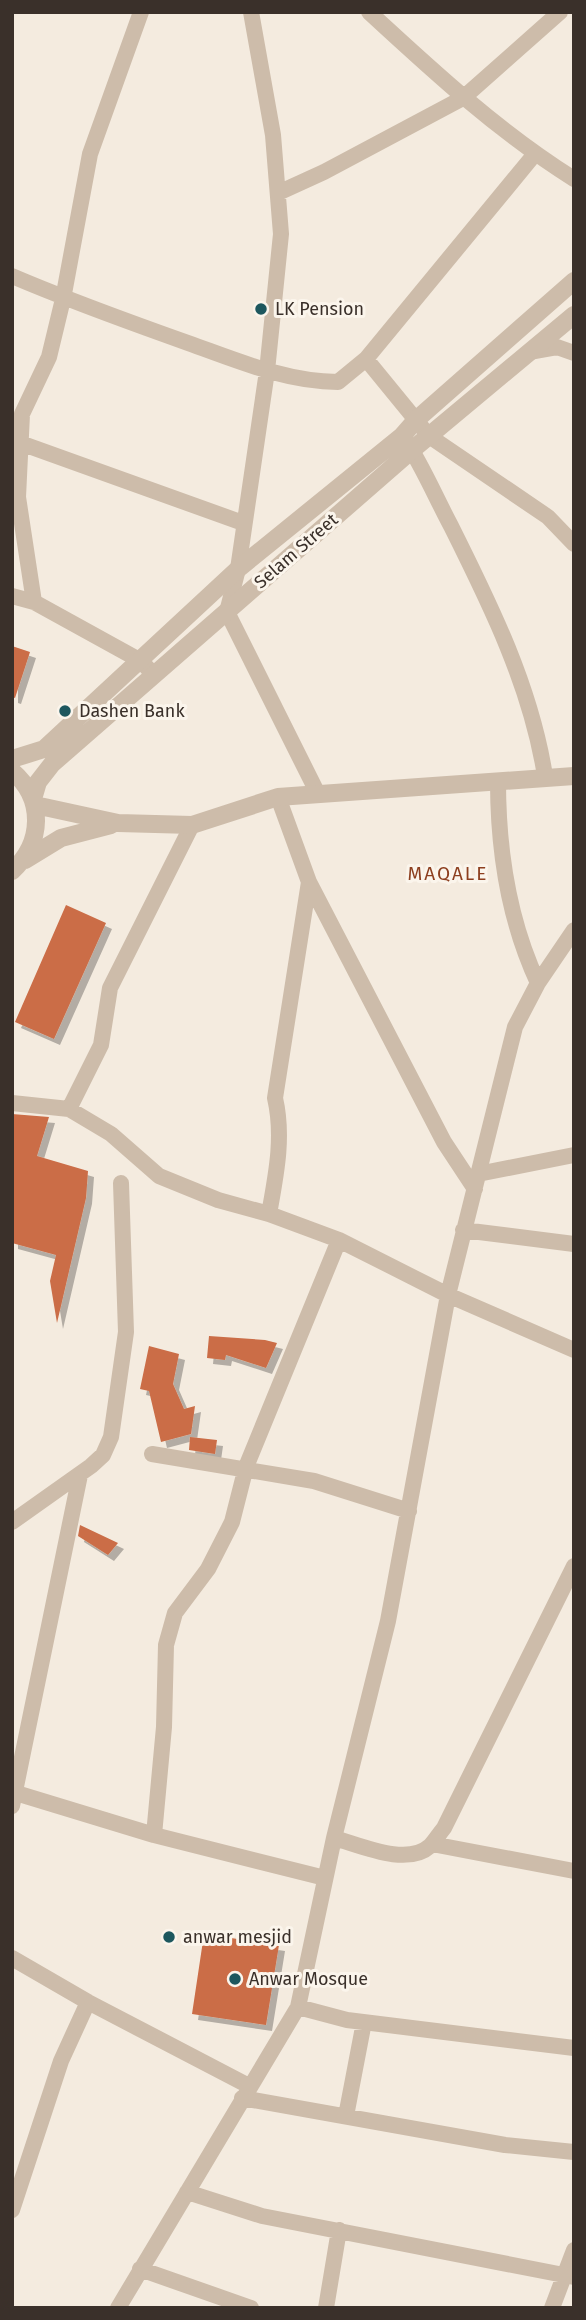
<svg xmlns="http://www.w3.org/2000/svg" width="586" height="2320" font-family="'Fira Sans',sans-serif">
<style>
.building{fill:#cb6d47;filter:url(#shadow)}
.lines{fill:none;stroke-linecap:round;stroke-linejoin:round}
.minor{stroke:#cdbcaa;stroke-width:16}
.tertiary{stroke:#cdbcaa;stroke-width:18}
.poi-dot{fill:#1d575e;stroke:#fbf5ec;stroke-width:2.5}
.labels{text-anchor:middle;stroke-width:6;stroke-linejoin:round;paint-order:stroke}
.poi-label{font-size:18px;fill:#3a302a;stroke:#fbf5ec;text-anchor:start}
.street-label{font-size:18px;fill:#3a302a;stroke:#fbf5ec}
.neighbourhood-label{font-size:19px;letter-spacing:2px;fill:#8d3f1f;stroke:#fbf5ec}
</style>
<defs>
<filter id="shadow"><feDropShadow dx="6" dy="6" stdDeviation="0" flood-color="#0004"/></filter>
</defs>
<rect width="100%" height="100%" fill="#f4ebdf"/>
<!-- building -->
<path class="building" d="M12 646 30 652 15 698 12 697Z
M66 905 106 923 54 1039 15 1022Z
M12 1114 49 1117 37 1156 88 1171 86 1198 57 1323 50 1281 56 1255 12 1243Z
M209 1336 265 1340 277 1343 266 1368 226 1355 225 1360 207 1358Z
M149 1346 179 1354 173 1384 184 1409 195 1406 191 1434 161 1442 149 1391 140 1389Z
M190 1437 217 1440 215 1454 189 1450Z
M80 1525 118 1543 108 1555 78 1536Z
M204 1934 279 1945 266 2025 192 2014Z"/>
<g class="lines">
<!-- minor -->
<path class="minor" d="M251 12 273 135 281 234 267 371 238 569 227 612 318 794
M369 12C434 72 499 132 574 179
M278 193 324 172 463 98 560 12
M12 276C70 301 129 322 188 343 236 360 286 382 338 382L366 359 534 155
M529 352 557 347 574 353
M366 359 429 436 548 517 574 544
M12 440 243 523
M406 441C423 467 436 498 451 526 491 606 531 687 545 776
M12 596 34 602 141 661 153 674
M34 602 18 497 22 414 49 357 63 299 90 154 141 12
M498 781C498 851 508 919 538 983
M278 797 309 882 444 1142 475 1189
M12 1103 69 1109 111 1134 159 1176 218 1200 269 1214 339 1240 448 1295 574 1350
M69 1109 101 1045 110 988 192 825
M478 1174 574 1155
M269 1214C276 1175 284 1137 275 1098L309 882
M463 1230 574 1244
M152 1454 314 1481 409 1511
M12 1522 91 1466 103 1455 111 1437 126 1332 121 1183
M16 1793 154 1835 325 1878
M12 1806 80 1475
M154 1835 164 1727 166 1645 175 1613 208 1569 232 1522 246 1467 339 1240
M334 1838C360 1845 407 1867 430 1846 435 1841 439 1834 444 1828L574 1566
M432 1844 574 1871
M12 1958 88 2002 249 2086
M298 2007 347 2020 574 2048
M242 2098 505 2145 574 2152
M346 2116 364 2022
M187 2192 262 2216 574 2277
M12 2210 61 2061 88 2002
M140 2269 251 2308
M118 2308 298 2007 334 1838 388 1621 448 1295 515 1027 538 983 574 930
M326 2308 339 2230
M552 2308 574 2250"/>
<!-- tertiary -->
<path class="tertiary" d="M12 759 44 749 238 569 402 436 416 420 574 281
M12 771C45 799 43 843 12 871
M33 799 38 782 52 764 412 450 574 315
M35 805 118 823 192 825 278 797 574 776
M25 860 61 838 111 825"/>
</g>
<!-- markers -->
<g class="poi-dot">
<circle cx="261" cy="309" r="7"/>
<circle cx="65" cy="711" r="7"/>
<circle cx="169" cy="1937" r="7"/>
<circle cx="235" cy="1979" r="7"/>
</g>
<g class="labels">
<!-- poi labels -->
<g class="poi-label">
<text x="275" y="315">LK Pension</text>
<text x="79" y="717">Dashen Bank</text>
<text x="183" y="1943">anwar mesjid</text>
<text x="249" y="1985">Anwar Mosque</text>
</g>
<!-- street labels -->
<g class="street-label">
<text transform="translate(296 551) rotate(-41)" y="6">Selam Street</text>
</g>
<!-- neighbourhood labels -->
<g class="neighbourhood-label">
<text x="448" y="880">MAQALE</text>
</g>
</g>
<!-- border -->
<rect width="586" height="2320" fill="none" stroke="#3a302a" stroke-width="28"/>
</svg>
